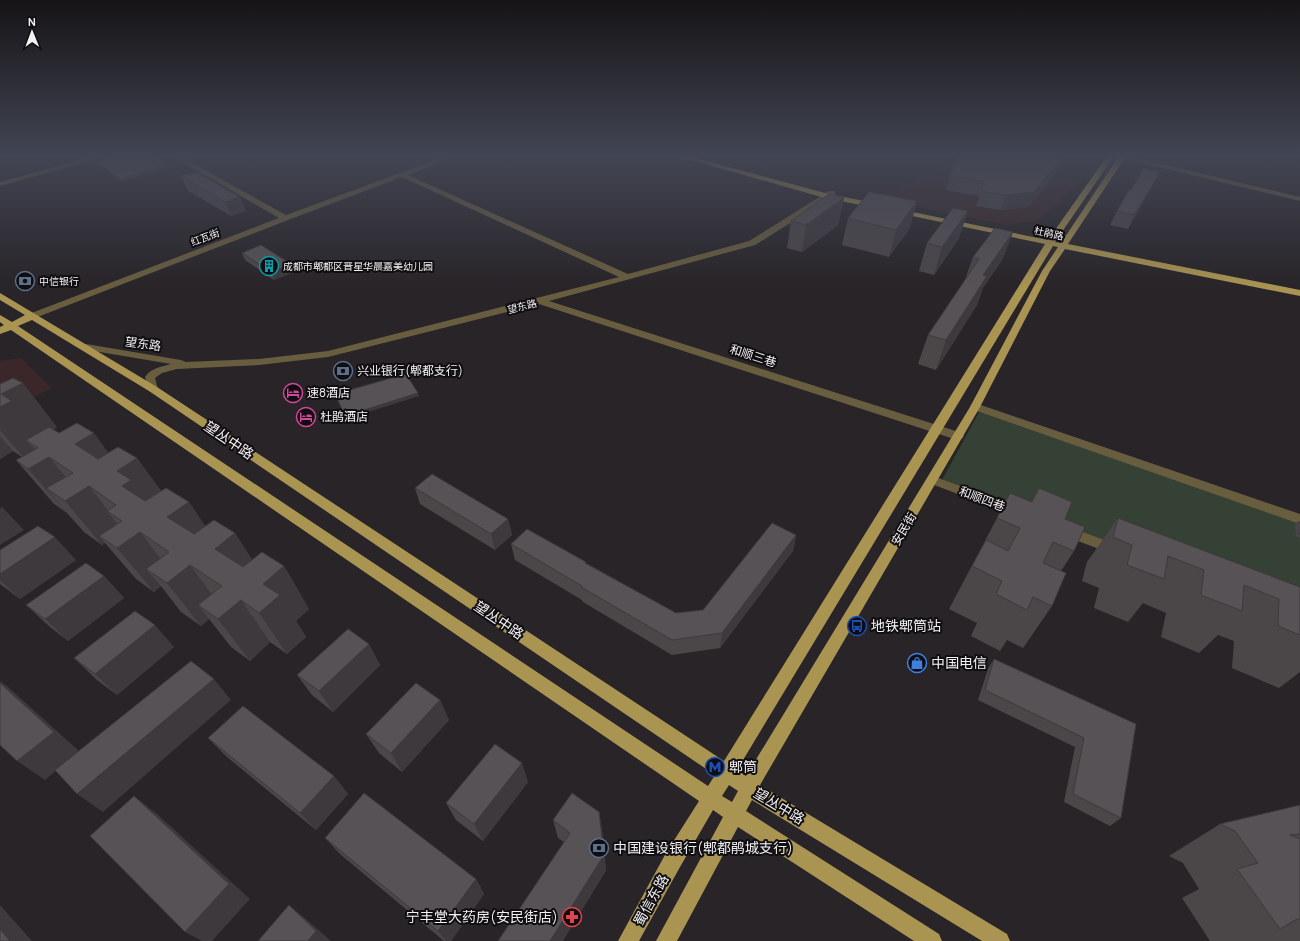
<svg xmlns="http://www.w3.org/2000/svg" width="1300" height="941" font-family="Manrope,'Noto Sans SC',sans-serif">
<style>
.commercial{fill:#3b272a}
.green{fill:#344134}
.lines{fill:none;stroke-linecap:round;stroke-linejoin:round}
.minor{fill:#685d3f;fill-rule:evenodd}
.major{fill:#aa9452;fill-rule:evenodd}
.wall{fill:#4b4749}
.shaded-wall{fill:#3d393c}
.building{fill:#575255;stroke:#3d393c}
.labels{text-anchor:middle;stroke-width:4;stroke-linejoin:round;paint-order:stroke}
.far-street-label{font-size:10px;fill:#f4f1f4;stroke:#100e10}
.far-poi-label{font-size:10px;fill:#f4f1f4;stroke:#100e10;text-anchor:start}
.street-label{font-size:12px;fill:#f4f1f4;stroke:#100e10}
.poi-label{font-size:12px;fill:#f4f1f4;stroke:#100e10;text-anchor:start}
.near-street-label{font-size:14px;fill:#f4f1f4;stroke:#100e10}
.near-poi-label{font-size:14px;fill:#f4f1f4;stroke:#100e10;text-anchor:start}
</style>
<rect width="100%" height="100%" fill="#282428"/>
<!-- commercial -->
<path class="commercial" d="M956 160 1079 182 1040 220 1006 225 876 198Z
M21 358 52 388 0 414V361Z"/>
<!-- green -->
<path class="green" d="M979 412 1300 523V620L942 480Z"/>
<g class="lines">
<!-- minor -->
<path class="minor" d="M94 156H105L0 186V182Z
M172 156H180L286 215 446 156H456L408 175 628 274 749 241 829 191H835V195L755 245 549 301 962 433 964 436 962 439H954L539 304 328 357 259 365 177 369 162 373 155 378 158 389 153 392 149 391 145 377C151 368 161 367 171 364L82 349 81 347 86 344 181 360 186 362 259 359 328 351 619 277 402 177 288 220 35 318H29L27 316 29 314 279 218Z
M1120 156H1128L1300 197V201L1121 158Z
M975 403 1300 514V524L971 409 970 407 971 405Z
M933 476 1022 509 1024 512 1022 515 1018 517 929 483 927 480 929 477Z
M1067 526 1120 546 1122 550 1120 554 1115 555 1062 535 1060 531 1062 527Z"/>
<!-- major -->
<path class="major" d="M677 156H688L829 194 879 204 880 206 876 208 825 198Z
M1107 156H1114L1055 242 1061 243 1119 156H1126L1068 244 1300 290V296L1065 249 1050 271 980 407 760 785 1007 934 1010 941H982L752 800 746 811 939 934 942 941H914L738 827 677 941H656L723 817 713 810 680 867 639 941H618L666 853 699 801 11 330 0 334V327L4 325 0 322V315L12 322 25 315 0 300V293L157 387 724 761 1045 244 898 213 894 211 898 209 1048 240ZM1053 246 1058 247 1042 271 970 407 746 776 737 770ZM32 320 149 391 715 775 708 786 18 326ZM729 785 738 791 732 802 722 796Z"/>
</g>
<!-- wall -->
<path class="wall" d="M96 162 169 167 122 181 97 164Z
M1160 172 1153 185 1128 229 1110 225 1117 211 1131 190Z
M1056 173 1028 207 1001 210 976 206 979 196 946 190 950 176Z
M181 176 240 197 246 211 231 216 187 190Z
M844 198 838 225 802 252 787 248 791 221Z
M848 218 910 228 889 257 842 245Z
M1013 232 1002 260 983 288 977 305 936 370 918 364 928 335 965 280 973 257Z
M959 238 934 275 919 271 927 243Z
M242 253 291 264 294 272 274 280 245 260Z
M0 384 57 427 53 430 59 433 108 453 137 458 161 491 189 502 205 526 235 533 252 560 284 566 309 609 296 621 306 637 287 654 270 642 250 661 231 647 209 619 201 626 181 612 161 586 154 592 136 579 105 543 102 545 84 532 67 513 54 504 16 460 22 457 13 451 0 459Z
M415 488 508 519 512 535 495 550 420 504Z
M1039 488 1065 519 1074 551 1061 571 1052 606 1023 648 1007 640 1000 651 971 636 977 623 949 609 997 518 1031 502Z
M1118 518 1300 587V672L1279 688 1232 668 1234 641 1218 635 1199 653 1161 637 1166 613 1143 603 1128 622 1094 608 1099 588 1082 581 1087 562Z
M1298 522H1300V538L1296 536 1295 525Z
M796 535 793 551 720 648 672 655 583 602 582 600 515 560 511 544 586 562V563L676 613 703 610Z
M0 550 76 560 20 599 0 584Z
M104 576 124 598 68 641 50 627 26 605Z
M369 644 380 665 333 712 312 695 297 675Z
M174 647 117 695 97 680 74 658Z
M994 659 1136 724 1121 818 1110 826 1064 802 1075 747 978 700 988 669Z
M440 700 449 720 402 772 379 753 366 734Z
M208 738 334 776 348 794 316 830 227 757Z
M528 782 483 841 456 820 446 803Z
M1300 805V941H1210L1182 898 1199 889 1183 863 1169 856 1220 824Z
M599 812 602 830 606 871 558 838 553 820Z
M325 838 476 879 484 894 451 941H444L340 854Z"/>
<!-- shaded-wall -->
<path class="shaded-wall" d="M1061 159 1056 173 1028 207 1001 210 1006 195Z
M168 164 169 167 122 181 121 179Z
M1160 172 1153 185 1128 229 1134 215Z
M240 197 246 211 231 216 225 202Z
M844 198 838 225 802 252 806 225Z
M917 201 910 228 889 257 896 230Z
M968 211 959 238 934 275 942 247Z
M1013 232 1002 260 983 288 977 305 936 370 946 340 983 275Z
M291 264 294 272 274 280 271 272Z
M23 383 57 427 41 436 38 448 26 440 36 451 24 458 0 430V407L1 394Z
M418 393 419 396 346 419 345 416Z
M94 433 120 469 137 458 168 502 155 530 75 444Z
M0 436 13 451 0 459Z
M49 457 79 493 89 486 110 513 107 511 123 531 99 536 105 543 102 545 65 501 46 488 67 513 28 469Z
M189 502 218 546 198 560 167 517Z
M2 507 24 530 0 545V509Z
M508 519 512 535 495 550 491 534Z
M140 532 174 576 146 569 161 586 154 592 117 548Z
M235 533 263 577 244 592 215 549Z
M796 535 793 551 720 648 722 633Z
M55 537 76 560 20 599 0 580V574Z
M190 565 222 608 198 605 209 619 201 626 167 583Z
M284 566 309 609 296 621 306 637 287 654 259 613 263 584Z
M104 576 124 598 68 641 45 619Z
M241 600 270 642 250 661 218 619Z
M155 625 174 647 117 695 95 674Z
M369 644 380 665 333 712 319 691Z
M214 679 231 700 103 812 77 794Z
M0 681 8 687 79 751 45 780 17 761Z
M440 700 449 720 402 772 391 753Z
M522 763 528 782 483 841 474 824Z
M334 776 348 794 316 830 300 813Z
M134 796 157 814 250 899 212 941H202L185 932Z
M599 812 606 871 563 941H550Z
M476 879 484 894 451 941H446L438 931Z
M0 905 32 941H10L0 929Z
M289 905 307 920 331 941H308Z"/>
<!-- building -->
<path class="building" d="M115 156H154L168 164 121 179 96 162Z
M958 156H1062L1061 159 1034 192 1006 195 981 191 984 181 950 176Z
M1144 168 1160 172 1134 215 1117 211 1129 190H1131Z
M196 172 240 197 225 202 181 176Z
M869 192 917 201 896 230 848 218Z
M829 194 844 198 806 225 791 221Z
M953 208 968 211 942 247 927 243Z
M995 228 1013 232 983 275 987 276 946 340 928 335 979 259 973 257Z
M261 245 291 264 271 272 242 253Z
M406 374 418 393 345 416 335 394Z
M13 378 23 383 1 394 12 401 0 407V384Z
M77 423 94 433 75 444 98 459 118 447 137 458 117 471 131 480 122 486 145 501 166 488 189 502 167 517 194 534 214 520 235 533 215 549 243 567 262 552 284 566 263 584 280 595 259 613 241 600 218 619 198 605 222 586 190 565 167 583 146 569 169 552 140 532 117 548 99 536 122 521 107 511 116 505 89 486 65 501 46 488 73 473 49 457 28 469 16 460 38 448 26 440 49 427 59 433Z
M432 474 508 519 491 534 415 488Z
M1039 488 1072 502 1065 519 1085 527 1074 551 1053 542 1043 563 1066 573 1052 606 1033 597 1027 610 996 594 1002 581 972 566 986 540 1008 551 1020 528 997 518 1010 493 1032 502Z
M1118 518 1300 587V635L1278 626 1279 599 1244 585 1242 611 1201 595 1204 570 1168 556 1164 579 1127 565 1132 545 1113 537Z
M1298 522H1300V534L1298 533Z
M772 523 796 535 722 633 672 640 581 587 582 586 511 544 527 529 586 562 585 563 676 613 703 610Z
M38 526 55 537 0 574V550Z
M86 563 104 576 45 619 26 605Z
M135 611 155 625 95 674 74 658Z
M348 629 369 644 319 691 297 675Z
M994 659 1136 724 1121 818 1073 794 1084 738 985 690Z
M191 661 214 679 77 794 55 770Z
M0 683 54 732 17 761 0 745Z
M416 683 440 700 391 753 366 734Z
M243 706 334 776 300 813 208 738Z
M495 744 522 763 474 824 446 803Z
M364 793 476 879 438 931 325 838Z
M572 793 599 812 604 855 550 941H498L570 833 553 820Z
M134 796 229 884 185 932 90 836Z
M1300 805V834L1290 835 1300 839V919H1297L1280 929 1237 869 1258 863 1235 831 1220 824Z
M289 905 316 931 308 941H258Z
M0 929 10 941H0Z"/>
<!-- sky -->
<linearGradient id="sky" x2="0" y2="1"><stop stop-color="#161416"/><stop offset="0.54" stop-color="#424553"/><stop offset="1" stop-color="#424553" stop-opacity="0"/></linearGradient>
<rect width="1300" height="288" fill="url(#sky)"/>
<!-- icons -->
<defs>
<symbol id="building-ring" viewBox="-11 -11 22 22"><circle r="9.5" fill="#100e10" stroke="#0f9aa8" stroke-width="1.5"/><path d="M-4-6H4V6H1V3H-1V6H-4ZM-2.5-4.3h1.7v1.8h-1.7ZM.8-4.3h1.7v1.8H.8ZM-2.5-1h1.7V.8h-1.7ZM.8-1h1.7V.8H.8Z" fill="#0f9aa8"/></symbol>
<symbol id="bank-ring" viewBox="-11 -11 22 22"><circle r="9.5" fill="#100e10" stroke="#5c6f8a" stroke-width="1.5"/><path d="M-6-4H6V4H-6ZM0-2.3a2.3 2.3 0 1 0 0 4.6a2.3 2.3 0 1 0 0-4.6Z" fill="#5c6f8a"/></symbol>
<symbol id="hotel-ring" viewBox="-11 -11 22 22"><circle r="9.5" fill="#100e10" stroke="#d1479c" stroke-width="1.5"/><path d="M-6-4.5h1.5V1H6V5H4.5V3h-9V5H-6ZM-4 0a1.8 1.8 0 1 1 3.6 0ZM.5 0V-2.5h3Q6-2.5 6 0Z" fill="#d1479c"/></symbol>
<symbol id="bus-ring" viewBox="-11 -11 22 22"><circle r="9.5" fill="#100e10" stroke="#1a4fb4" stroke-width="1.5"/><path d="M-5-6H5V4H4V6H2V4H-2V6H-4V4H-5ZM-3.5-4V0h7V-4ZM-3.5 1.2v1.5H-2V1.2ZM2 1.2v1.5H3.5V1.2Z" fill="#1a4fb4"/></symbol>
<symbol id="shop-ring" viewBox="-11 -11 22 22"><circle r="9.5" fill="#100e10" stroke="#3f7fe0" stroke-width="1.5"/><path d="M-5-2.5h2.3a2.7 3.5 0 0 1 5.4 0H5L5.5 6h-11ZM-1.5-2.5h3a1.5 2.3 0 0 0-3 0Z" fill="#3f7fe0"/></symbol>
<symbol id="metro-ring" viewBox="-11 -11 22 22"><circle r="9.5" fill="#100e10" stroke="#1a4fb4" stroke-width="1.5"/><path d="M-5.5 5V-5H-3L0 0L3-5H5.5V5H3V-.5L0 4L-3-.5V5Z" fill="#1a4fb4"/></symbol>
<symbol id="pharmacy-ring" viewBox="-11 -11 22 22"><circle r="9.5" fill="#100e10" stroke="#e0444e" stroke-width="1.5"/><path d="M-2-6h4v4h4v4h-4v4h-4v-4h-4v-4h4Z" fill="#e0444e"/></symbol>
</defs>
<g fill-rule="evenodd">
<use href="#building-ring" x="258" y="255" width="22" height="22"/>
<use href="#bank-ring" x="14" y="270" width="22" height="22"/>
<use href="#bank-ring" x="332" y="360" width="22" height="22"/>
<use href="#hotel-ring" x="282" y="382" width="22" height="22"/>
<use href="#hotel-ring" x="295" y="406" width="22" height="22"/>
<use href="#bus-ring" x="846" y="615" width="22" height="22"/>
<use href="#shop-ring" x="906" y="652" width="22" height="22"/>
<use href="#metro-ring" x="704" y="756" width="22" height="22"/>
<use href="#bank-ring" x="588" y="837" width="22" height="22"/>
<use href="#pharmacy-ring" x="561" y="906" width="22" height="22"/>
</g>
<g class="labels">
<!-- far-street labels -->
<g class="far-street-label">
<text transform="translate(1049 233) rotate(12)" y="4">杜鹃路</text>
<text transform="translate(205 237) rotate(-21)" y="4">红瓦街</text>
<text transform="translate(522 306) rotate(-14)" y="4">望东路</text>
</g>
<!-- far-poi labels -->
<g class="far-poi-label">
<text x="283" y="270">成都市郫都区晋星华晨嘉美幼儿园</text>
<text x="39" y="285">中信银行</text>
</g>
<!-- street labels -->
<g class="street-label">
<text transform="translate(143 344) rotate(8)" y="4">望东路</text>
<text transform="translate(753 356) rotate(18)" y="4">和顺三巷</text>
<text transform="translate(982 499) rotate(21)" y="4">和顺四巷</text>
<text transform="translate(904 529) rotate(-59)" y="4">安民街</text>
</g>
<!-- poi labels -->
<g class="poi-label">
<text x="357" y="375">兴业银行(郫都支行)</text>
<text x="307" y="397">速8酒店</text>
<text x="320" y="421">杜鹃酒店</text>
</g>
<!-- near-street labels -->
<g class="near-street-label">
<text transform="translate(229 440) rotate(34)" y="5">望丛中路</text>
<text transform="translate(499 620) rotate(34)" y="5">望丛中路</text>
<text transform="translate(779 806) rotate(31)" y="5">望丛中路</text>
<text transform="translate(651 900) rotate(-61)" y="5">蜀信东路</text>
</g>
<!-- near-poi labels -->
<g class="near-poi-label">
<text x="871" y="631">地铁郫筒站</text>
<text x="931" y="668">中国电信</text>
<text x="729" y="772">郫筒</text>
<text x="613" y="853">中国建设银行(郫都鹃城支行)</text>
<text x="558" y="922" text-anchor="end">宁丰堂大药房(安民街店)</text>
</g>
</g>
<!-- north arrow -->
<g transform="translate(32 32) rotate(359)" stroke="#100e10" stroke-width="3" paint-order="stroke">
<path d="M0-3L7 15L0 10L-7 15Z" fill="#f4f1f4"/>
<text y="-6" font-size="11" font-weight="bold" text-anchor="middle" fill="#f4f1f4">N</text>
</g>
</svg>
